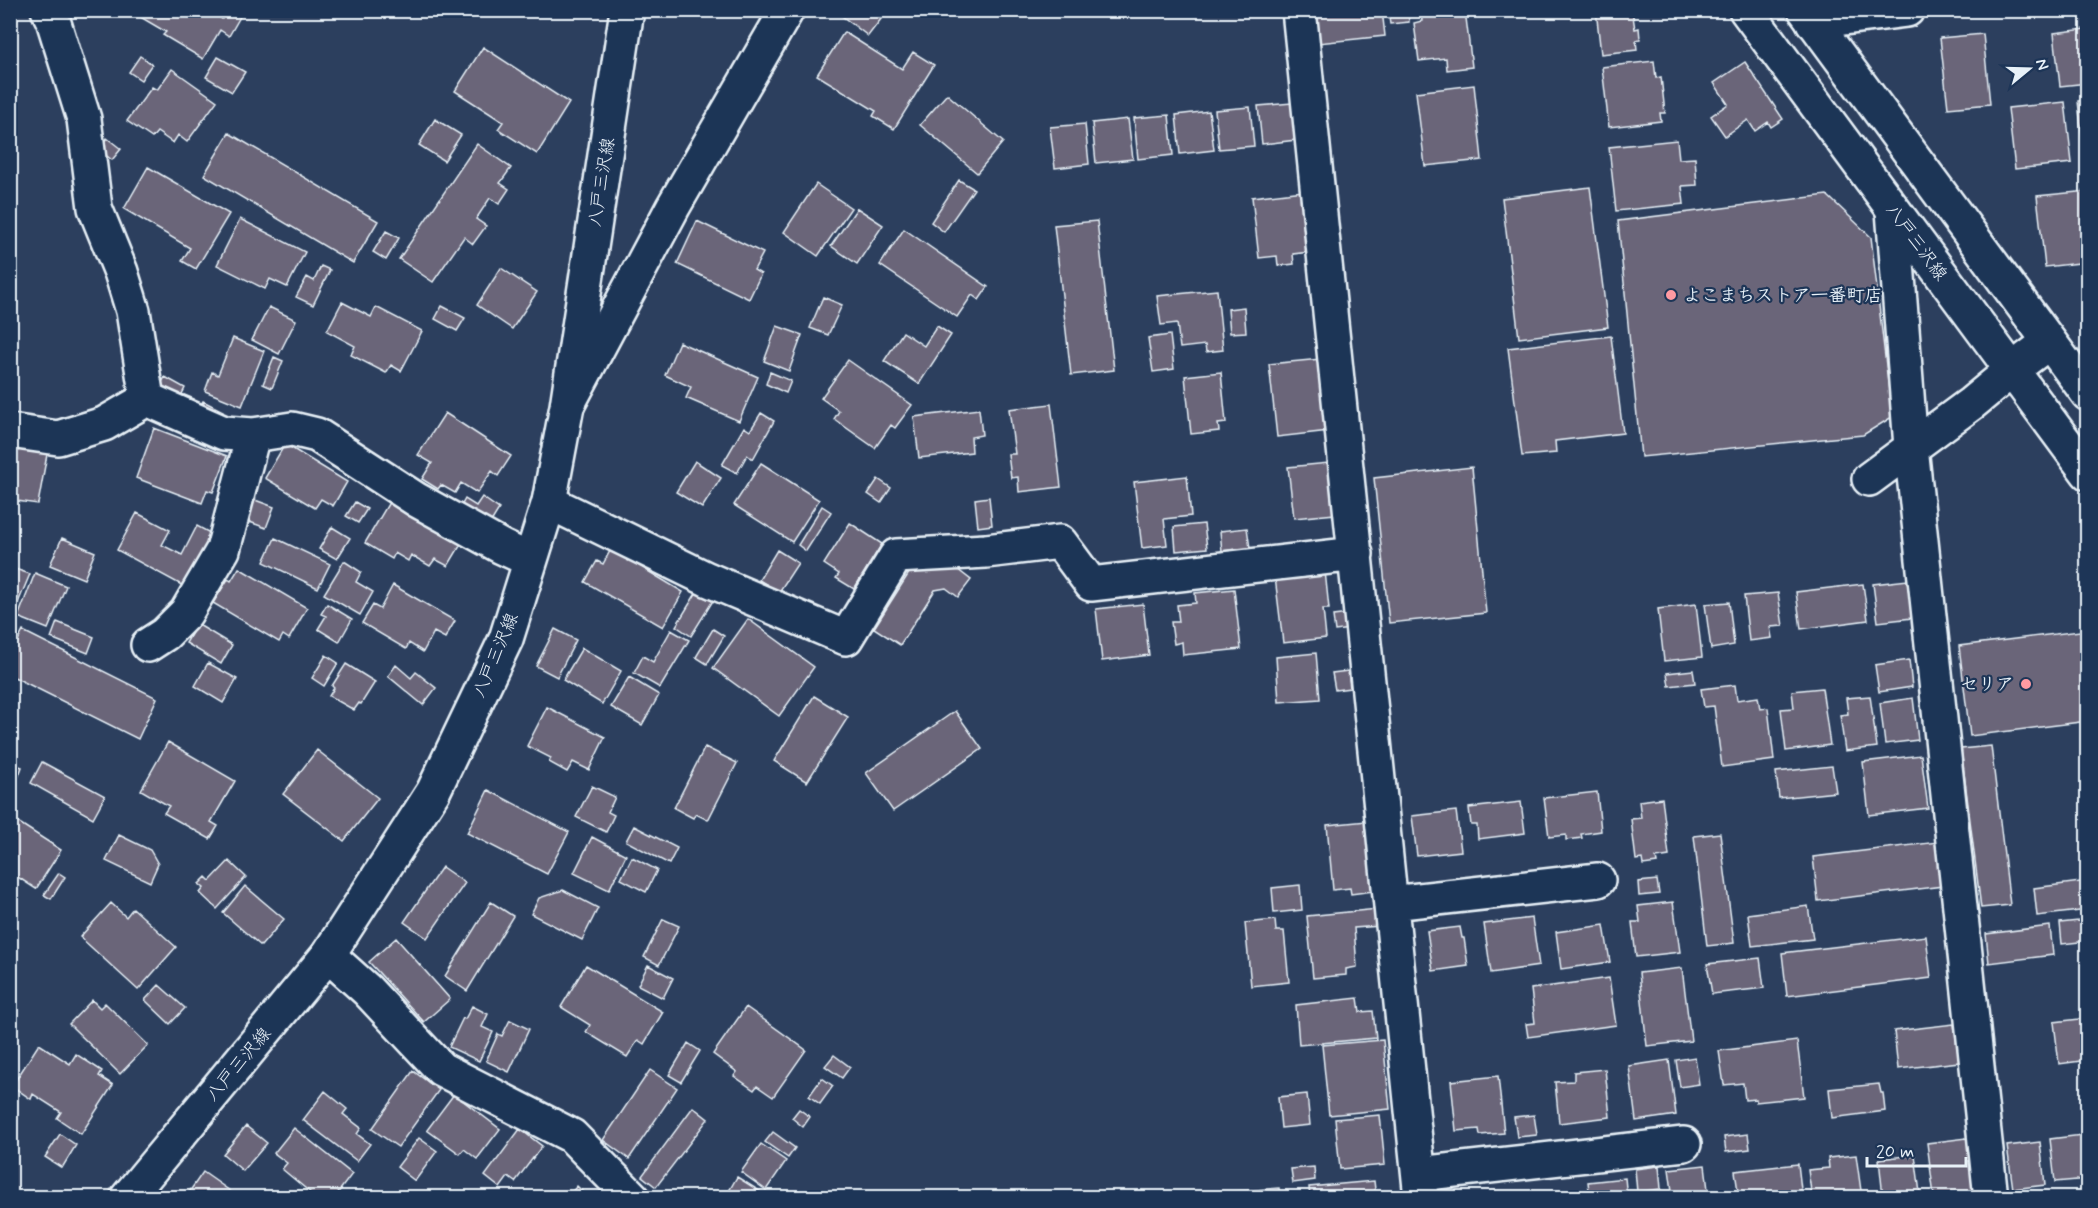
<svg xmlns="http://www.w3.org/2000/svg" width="2098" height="1208" font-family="Mynerve,'Klee One',sans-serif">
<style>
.building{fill:#6a6579;stroke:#e8f1f8;stroke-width:1.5}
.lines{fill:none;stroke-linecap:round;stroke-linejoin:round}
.minor-casing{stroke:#e8f1f8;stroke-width:38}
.major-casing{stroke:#e8f1f8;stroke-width:38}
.minor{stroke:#1d3557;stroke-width:33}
.major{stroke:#1d3557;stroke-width:33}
.poi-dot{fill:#ff9aa2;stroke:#1d3557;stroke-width:2}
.labels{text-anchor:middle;stroke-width:4.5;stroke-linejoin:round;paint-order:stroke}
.street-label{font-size:18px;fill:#e8f1f8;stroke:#1d3557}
.poi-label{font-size:18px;font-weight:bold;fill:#e8f1f8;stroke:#1d3557;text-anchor:start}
</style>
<rect width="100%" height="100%" fill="#2c3f5e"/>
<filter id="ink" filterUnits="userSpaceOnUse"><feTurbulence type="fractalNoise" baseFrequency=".0167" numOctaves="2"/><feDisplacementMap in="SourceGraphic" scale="12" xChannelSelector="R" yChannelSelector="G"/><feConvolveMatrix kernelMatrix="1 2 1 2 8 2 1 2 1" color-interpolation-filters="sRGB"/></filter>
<g filter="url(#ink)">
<!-- building -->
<path class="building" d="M140 10H208L222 19 228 10H234L241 15 229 36 220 30 203 59 163 35 166 32 137 15Z
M834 10H870L881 19 868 36Z
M1314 10H1382L1385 36 1318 43Z
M1388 10H1408L1409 22 1390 24Z
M1421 10H1465L1472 67 1447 70 1446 58 1419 61 1414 23 1422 21Z
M1596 10H1632L1635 29 1639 28 1640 39 1636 40 1637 50 1601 54Z
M2085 29 2088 83 2060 86 2054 33Z
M844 32 902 69 913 52 934 65 894 129 873 116 876 111 817 75Z
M1983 34 1990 104 1948 108 1940 38Z
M483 47 569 103 537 154 498 129 503 122 455 91Z
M140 56 152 64 141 80 129 72Z
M218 57 245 72 232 92 206 77Z
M1654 61 1656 78 1661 77 1665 113H1660L1661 121 1609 127 1602 67Z
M1745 62 1783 119 1771 127 1768 122 1755 131 1748 120 1725 136 1711 116 1728 104 1714 83Z
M172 69 217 101 187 142 178 135 173 143 157 132 152 138 127 121 152 87 157 90Z
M1474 85 1482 160 1425 166 1416 92Z
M947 94 1003 142 977 173 920 125Z
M2088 100V181H2087L2078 101Z
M2065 102 2072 163 2015 169 2008 108Z
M1292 103 1296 140 1262 144 1258 106Z
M1250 107 1254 146 1219 149 1215 110Z
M1209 111 1214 150 1180 154 1176 115Z
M1169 115 1173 155 1138 159 1134 118Z
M435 119 461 135 444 161 419 145Z
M1128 119 1133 159 1096 163 1092 123Z
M1085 124 1089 164 1055 168 1050 127Z
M229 133 378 221 353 263 204 175Z
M107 138 121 149 112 160 98 149Z
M1677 140 1679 159 1695 158 1697 185 1682 186 1684 204 1616 211 1609 147Z
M477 144 511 168 500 183 509 189 499 204 490 198 476 219 486 226 473 244 464 237 433 282 399 259Z
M148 167 229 214 196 269 182 261 190 248 124 209Z
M959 180 974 189 944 232 931 222Z
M816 184 851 208 818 256 784 232Z
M1590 187 1608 327 1519 338 1502 198Z
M1303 191 1310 252 1293 254 1294 264 1278 266 1277 256 1259 258 1252 197Z
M2088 191V262L2045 267 2037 196Z
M1827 195 1871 237 1892 417 1863 435 1641 457 1618 221Z
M857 208 883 225 857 264 831 246Z
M240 219 305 252 287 287 270 279 265 289 217 265Z
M697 221 763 253 754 270 761 274 749 299 677 264Z
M1097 221 1114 370 1071 375 1054 225Z
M904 229 988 287 979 300 972 295 957 317 880 265Z
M386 231 399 238 386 260 373 252Z
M321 266 330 270 313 305 296 297 307 277 314 281Z
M501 268 537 292 512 329 477 305Z
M1217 290 1223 350 1206 352 1205 345 1180 348 1177 323 1161 325 1157 296Z
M823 297 842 305 828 335 810 328Z
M342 302 371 317 376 307 422 331 401 371 391 365 386 373 351 355 355 346 327 331Z
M442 306 465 318 457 331 435 319Z
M269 307 296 320 279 354 252 340Z
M1244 307 1246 332 1230 333 1228 309Z
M777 326 802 335 789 371 764 361Z
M937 326 951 335 919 384 884 361 903 332 924 346Z
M1170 335 1174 369 1153 372 1148 338Z
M1611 336 1623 433 1555 441 1556 453 1522 456 1508 348Z
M233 338 264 351 242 406 205 391 212 372 218 375Z
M679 342 758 377 739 421 686 398 691 387 665 375Z
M274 357 283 361 272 388 263 384Z
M1321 359 1329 431 1277 437 1269 364Z
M848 360 912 405 895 428 891 425 875 448 834 419 839 411 821 398Z
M770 372 791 381 786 393 766 384Z
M1221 372 1226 423 1218 424 1219 431 1191 434 1185 376Z
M165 377 185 388 182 394 194 399 190 407 158 390Z
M203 401 223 411 220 417 200 406Z
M1051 404 1061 487 1019 492 1018 477 1011 478 1008 454H1015L1009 409Z
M979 409 982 435 971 437 972 452 919 458 914 417Z
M445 413 511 456 498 476 492 471 477 493 461 483 455 493 441 485 438 489 422 479 432 463 418 455Z
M761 413 774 421 753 459 747 455 737 473 722 465 744 427 750 431Z
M154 428 227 456 213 492 207 490 202 503 136 478Z
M10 442 48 449 38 504 10 500Z
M285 444 347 482 333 506 321 499 315 508 265 478Z
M695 461 721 478 702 508 676 492Z
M761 463 819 500 792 542 734 505Z
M1329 463 1335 514 1294 518 1288 467Z
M1472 467 1486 613 1389 623 1374 478Z
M1187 476 1191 516 1164 519 1167 545 1142 548 1134 482Z
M878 479 891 488 881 503 868 494Z
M482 497 499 509 488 527 460 508 465 499 476 506Z
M989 497 992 525 978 527 975 499Z
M391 499 463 541 448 566 435 559 430 566 411 555 408 561 395 553 392 559 365 543Z
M255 500 274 507 266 528 247 521Z
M355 502 367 509 358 523 346 516Z
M822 506 831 512 806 551 798 545Z
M137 513 170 530 162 545 182 555 197 526 210 533 207 538 211 541 187 588 117 550Z
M850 523 882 544 854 589 836 578 839 574 824 564Z
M1204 524 1207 548 1176 551 1174 527Z
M332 527 350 538 337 559 319 549Z
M1247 528 1250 548 1222 551 1220 531Z
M62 538 95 552 84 579 50 565Z
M275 538 330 564 318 588 264 562Z
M611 549 683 592 663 627 585 582 597 561 603 564Z
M777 550 798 563 779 592 759 580Z
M344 561 361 572 356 582 373 592 360 615 324 594Z
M953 566 971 580 958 597 946 588 935 590 900 645 874 628 909 573Z
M239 568 307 608 289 639 283 635 279 642 213 603 228 579 231 581Z
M15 569 30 574 15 610 10 608V581Z
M1325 571 1329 609H1323L1326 638 1283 643 1275 577Z
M35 573 66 586 48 629 18 617Z
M1908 580 1912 618 1878 622 1873 584Z
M1863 584 1868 620 1801 629 1796 592Z
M393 585 455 621 445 638 434 632 423 652 409 643 406 649 362 623 373 605 380 609Z
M1234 589 1241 649 1183 655 1182 642 1174 644 1171 622H1179L1177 605 1196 603 1195 593Z
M698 590 714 599 691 636 676 626Z
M1778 593 1783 626 1770 627 1772 638 1749 641 1744 596Z
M1729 602 1734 645 1711 649 1705 604Z
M327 604 352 619 339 642 318 629 326 616 321 614Z
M1143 604 1149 655 1102 661 1096 609Z
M1696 604 1702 657 1664 661 1658 609Z
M1349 614 1350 629 1335 631 1333 616Z
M748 619 814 667 779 716 713 668Z
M57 622 94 637 88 653 51 638Z
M197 624 232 645 221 664 186 643Z
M555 629 576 640 557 677 536 666Z
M713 629 724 636 707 664 696 657Z
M671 630 689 640 660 688 634 673 643 656 653 662Z
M2088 630V721L1970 736 1959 646Z
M23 631 157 698 138 739 10 675V656Z
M582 648 621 671 602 704 563 680Z
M1316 653 1320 699 1279 702 1276 657Z
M326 655 338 663 324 686 312 678Z
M1909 660 1912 687 1879 692 1875 665Z
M208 663 237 679 223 703 195 686Z
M346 664 375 682 361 704 359 703 354 710 329 696 334 688 332 686Z
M396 665 411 678 416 672 436 688 423 705 388 676Z
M1693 670 1695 683 1669 686 1667 673Z
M1348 671 1350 688 1335 690 1332 673Z
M629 677 659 695 642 725 611 707Z
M1735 685 1737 700 1758 697 1760 709 1768 708 1774 760 1722 767 1714 706 1704 707 1701 689Z
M1822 688 1830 745 1786 751 1781 709 1794 708 1792 691Z
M814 696 848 717 807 782 774 761Z
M1870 696 1877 747 1845 751 1840 715 1848 714 1846 698Z
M1913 698 1918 740 1885 744 1880 703Z
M547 707 605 737 589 770 573 762 567 772 549 762 551 758 527 746Z
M955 711 982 749 893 811 866 773Z
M168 742 235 781 211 822 218 826 210 839 164 813 169 806 141 790Z
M1991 746 2010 905 1981 908 1961 749Z
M705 747 737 763 708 820 696 814 693 818 674 808Z
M317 750 378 798 344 841 283 794Z
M1921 755 1928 808 1869 815 1863 762Z
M42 762 105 796 93 818 31 783Z
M10 763 22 767 15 786 10 784Z
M1832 766 1836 792 1779 798 1776 772Z
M592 786 615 797 608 812 614 815 606 832 576 817Z
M488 790 569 832 547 874 467 833Z
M1597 792 1601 831 1581 834 1582 838 1566 840V835L1549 837 1544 798Z
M1662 798 1669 856 1656 858 1657 863 1643 865 1642 859 1636 860 1631 819 1641 818 1639 801Z
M1521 802 1525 833 1478 839 1477 825H1471L1469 808Z
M1456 811 1461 851 1417 856 1412 816Z
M10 817 61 850 36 889 10 872Z
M1367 821 1373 891 1351 894 1350 888 1333 890 1327 825Z
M634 826 677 848 669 864 626 841Z
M1720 833 1734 943 1707 946 1694 836Z
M119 835 150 850 158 864 150 882 106 861Z
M592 837 626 855 609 890 574 873Z
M1938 842 1943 886 1818 901 1813 857Z
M632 857 657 870 646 892 621 879Z
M229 861 246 877 217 909 200 893 204 888 199 884 206 877 210 881Z
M442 867 465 883 427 938 404 922Z
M59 873 65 877 51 899 44 895Z
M1657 880 1659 894 1639 896 1638 882Z
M2088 881V910L2037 916 2034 888Z
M1300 885 1302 910 1274 913 1272 888Z
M245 886 284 919 261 946 223 913Z
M563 890 598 908 582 940 531 914 539 898Z
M491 902 513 916 467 991 445 976Z
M1673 902 1680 952 1636 957 1632 922H1640L1638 906Z
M111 903 126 917 133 908 176 947 138 990 80 937Z
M1808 906 1813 939 1752 946 1748 914Z
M1378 909 1380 926 1354 928 1357 967 1346 969V975L1313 978 1307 916Z
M1532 918 1539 966 1491 973 1484 924Z
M663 919 679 926 659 965 644 957Z
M1275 920 1276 931H1284L1289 982 1251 986 1245 923Z
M2088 920V941L2062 944 2060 923Z
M1604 925 1610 962 1561 969 1556 932Z
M2050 926 2053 955 1989 963 1986 934Z
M1460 927 1462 938H1464L1468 966 1433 971 1427 931Z
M1926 936 1931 978 1787 996 1782 953Z
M396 938 450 999 424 1022 369 962Z
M1760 958 1764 988 1712 994 1707 964Z
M586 965 663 1012 644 1044 638 1040 627 1057 586 1032 590 1025 561 1007Z
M648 965 673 978 663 998 638 985Z
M1682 968 1691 1041 1647 1046 1639 973Z
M1609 978 1616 1025 1528 1037 1526 1024 1535 1023 1531 989Z
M159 985 185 1008 170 1024 145 1000Z
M1358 998 1360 1012 1373 1011 1376 1038 1299 1045 1296 1005Z
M92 1000 100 1008 105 1003 148 1045 120 1074 69 1024Z
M472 1006 488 1014 482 1027 493 1032 479 1061 449 1047 463 1018 465 1019Z
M746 1007 806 1050 773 1097 757 1086 754 1090 734 1076 737 1072 713 1054Z
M2088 1018V1060L2059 1064 2054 1022Z
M510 1020 529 1029 509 1072 486 1061 498 1034 502 1036Z
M1954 1024 1959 1062 1898 1069 1894 1031Z
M1383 1040 1390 1109 1329 1115 1322 1045Z
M1797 1041 1804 1097 1756 1102V1099L1745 1100 1743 1083 1724 1085 1719 1051Z
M688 1043 700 1051 681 1082 669 1075Z
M39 1044 70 1064 76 1054 102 1071 99 1076 113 1085 81 1134 57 1118 61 1112 33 1094 31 1099 12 1086Z
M834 1055 850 1067 842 1078 825 1066Z
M1695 1057 1699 1084 1680 1087 1676 1060Z
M1669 1060 1676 1115 1636 1121 1629 1066Z
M1605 1069 1610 1117 1559 1123 1555 1082 1574 1081V1072Z
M650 1070 677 1088 629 1159 603 1140Z
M413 1071 439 1090 398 1147 372 1129Z
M1498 1076 1504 1133 1480 1135 1479 1129 1456 1131 1451 1081Z
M822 1078 833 1086 820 1104 809 1096Z
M1879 1084 1881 1093H1883L1885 1111 1832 1118 1829 1089Z
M325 1091 347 1109 343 1114 361 1128 357 1134 370 1144 357 1161 303 1120Z
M454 1094 500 1129 477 1159 464 1149 460 1154 427 1130Z
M1307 1094 1310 1125 1281 1128 1278 1097Z
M693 1107 708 1119 656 1187 642 1176Z
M799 1109 810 1117 803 1127 792 1118Z
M1380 1115 1385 1165 1340 1169 1335 1119Z
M1534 1115 1537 1135 1517 1137 1514 1117Z
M246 1126 267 1143 243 1171 223 1154Z
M294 1128 352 1174 334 1198H317L282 1169 287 1163 274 1153Z
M520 1129 542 1146 515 1182 508 1177 500 1188 485 1176Z
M773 1132 795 1148 788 1158 765 1142Z
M60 1134 76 1145 62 1168 45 1157Z
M1748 1134 1750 1149 1726 1152 1724 1137Z
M2082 1135 2088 1179 2055 1182 2050 1139Z
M419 1138 437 1151 415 1181 397 1167Z
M1967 1138 1973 1192 1934 1196 1927 1143Z
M2040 1142 2045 1185 2013 1189 2007 1146Z
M761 1144 786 1161 766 1190 741 1172Z
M1856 1155 1862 1198H1812L1808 1170 1829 1168 1828 1158Z
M1915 1155 1920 1193 1883 1197 1879 1159Z
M1798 1164 1802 1198H1739L1735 1171Z
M1705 1165 1709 1198H1673L1669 1169Z
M1659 1166 1661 1189 1637 1192 1635 1169Z
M1314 1167 1315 1180 1293 1183 1291 1169Z
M203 1172 240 1198H185Z
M737 1177 766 1195 765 1198H725Z
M1625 1178 1627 1198H1590L1588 1182Z
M1374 1181 1376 1198H1310L1309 1187Z
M577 1186 589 1198H566Z
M1279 1188 1280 1198H1233L1232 1192Z"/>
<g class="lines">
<defs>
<path id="minor" d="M48 10 53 20 84 119 95 208 121 272 133 311 147 399
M1299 10 1421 1198
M1813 22 1907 10
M1893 210 1911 447 1991 1198
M569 402 673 207 787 10
M10 431 58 438 104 424 147 399 224 433 253 435 292 429 317 435 417 500 502 547 530 560
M1869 479 1972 403 2012 370 2049 342
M549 502 707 579 846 638 896 556 986 551 1060 542 1091 584 1356 554
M148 645 165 634 186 613 223 550 253 435
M1392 903 1598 880
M328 955 367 990 441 1069 572 1136 633 1198
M1419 1174 1684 1144"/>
<path id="major" d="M1746 10 2088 473
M1805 10 2088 394
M127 1198 328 955 433 792 506 639 549 502 567 406 627 10"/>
</defs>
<!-- minor casing -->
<use href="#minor" class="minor-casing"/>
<!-- major casing -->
<use href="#major" class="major-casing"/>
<!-- minor -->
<use href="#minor" class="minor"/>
<!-- major -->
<use href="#major" class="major"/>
</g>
</g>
<!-- markers -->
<g class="poi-dot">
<circle cx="1671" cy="295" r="6"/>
<circle cx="2026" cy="684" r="6"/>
</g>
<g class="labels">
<!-- street labels -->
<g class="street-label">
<text transform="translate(601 182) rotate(-81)" y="6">八戸三沢線</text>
<text transform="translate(1917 242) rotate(54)" y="6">八戸三沢線</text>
<text transform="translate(495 655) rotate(-67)" y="6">八戸三沢線</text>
<text transform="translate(238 1064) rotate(-50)" y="6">八戸三沢線</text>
</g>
<!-- poi labels -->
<g class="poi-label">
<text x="1683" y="301">よこまちストア一番町店</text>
<text x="2014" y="690" text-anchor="end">セリア</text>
</g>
</g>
<!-- margin -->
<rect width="2098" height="1208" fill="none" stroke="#1d3557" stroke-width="36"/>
<rect x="18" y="18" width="2062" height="1172" fill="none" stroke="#e8f1f8" stroke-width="2" filter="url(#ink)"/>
<!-- north arrow -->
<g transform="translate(2029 69) rotate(71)" stroke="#1d3557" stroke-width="4.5" paint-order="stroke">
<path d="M0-4.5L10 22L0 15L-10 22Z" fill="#e8f1f8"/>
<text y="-9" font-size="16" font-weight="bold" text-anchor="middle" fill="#e8f1f8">N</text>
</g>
<!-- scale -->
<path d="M1867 1157v9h99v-9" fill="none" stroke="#e8f1f8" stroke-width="3"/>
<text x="1876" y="1157" font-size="18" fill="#e8f1f8" stroke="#1d3557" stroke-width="4.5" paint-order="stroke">20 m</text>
</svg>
